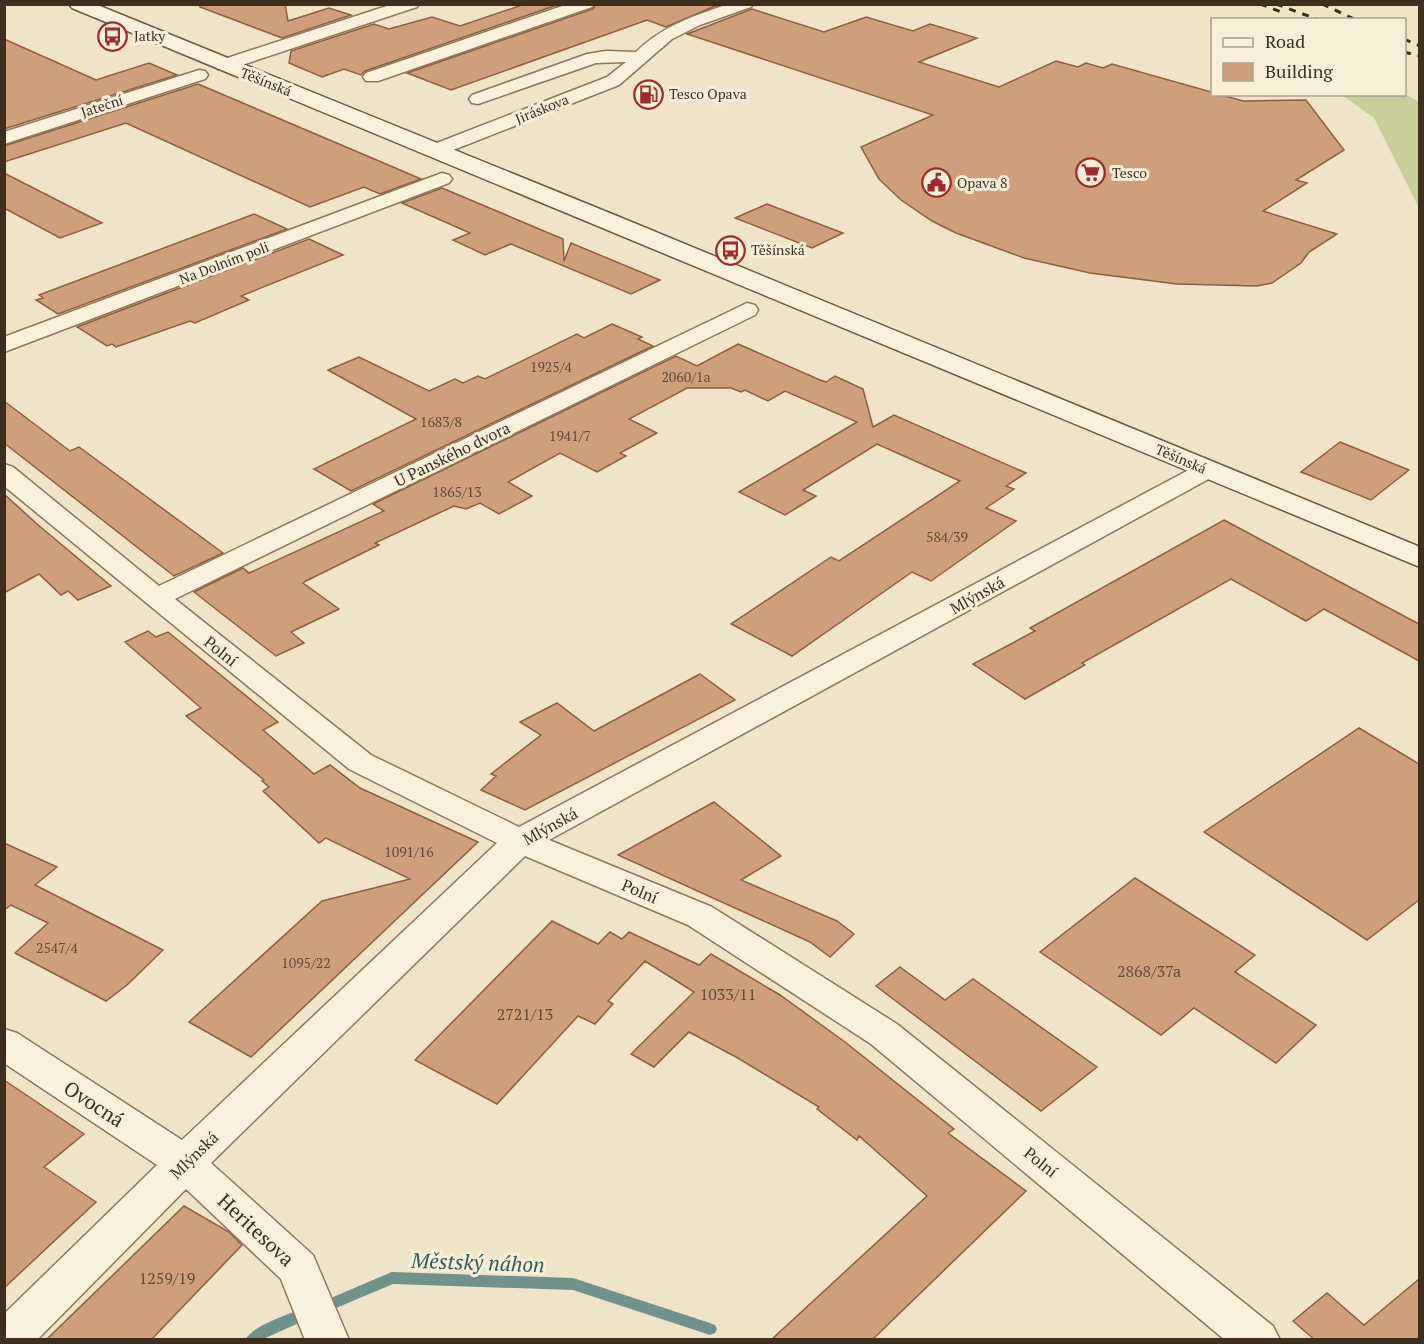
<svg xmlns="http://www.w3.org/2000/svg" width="1424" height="1344" font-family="'PT Serif',serif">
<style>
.green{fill:#c9cf9b}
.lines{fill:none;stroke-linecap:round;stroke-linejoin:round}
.stream{fill:#6f938a;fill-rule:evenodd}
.building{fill:#cf9f7d;stroke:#8d5f41;stroke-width:1.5}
.street-casing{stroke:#8d765c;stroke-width:3}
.secondary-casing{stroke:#6f573f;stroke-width:3}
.street{fill:#faf1dc;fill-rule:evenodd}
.secondary{fill:#faf1dc;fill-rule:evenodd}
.rail{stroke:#3d2e20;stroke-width:3;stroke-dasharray:7 7;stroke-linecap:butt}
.labels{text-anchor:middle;stroke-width:6;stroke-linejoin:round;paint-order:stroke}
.far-poi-label{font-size:14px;fill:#3d2e20;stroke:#f7eed8;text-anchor:start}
.far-street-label{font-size:14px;fill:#3d2e20;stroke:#f7eed8}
.number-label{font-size:14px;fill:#624a37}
.street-label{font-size:16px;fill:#3d2e20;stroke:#f7eed8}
.near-number-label{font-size:16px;fill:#624a37}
.near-street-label{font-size:20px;fill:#3d2e20;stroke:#f7eed8}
.near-water-label{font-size:21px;font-style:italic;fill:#2f5d5a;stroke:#f7eed8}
</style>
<rect width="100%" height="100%" fill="#f0e4c8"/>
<!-- green -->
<path class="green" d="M1405 94 1419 102V208L1374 118 1342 95Z"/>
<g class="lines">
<!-- stream -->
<path class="stream" d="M392 1272 573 1278 710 1323 715 1325 717 1329 715 1333 710 1335 573 1290 393 1284 329 1311 324 1313 319 1311 318 1307 319 1303Z
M305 1308 310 1310 311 1314 310 1318 261 1340H245C253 1325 289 1314 305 1308Z"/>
</g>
<!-- building -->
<path class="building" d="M200 4H285L288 21 329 8 351 15 282 38 200 7Z
M525 4H560L365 71 361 75 344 69 322 77 289 63 291 51 374 24 389 29 432 17 460 26Z
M596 4H720L666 27 647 20 451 90 407 73 593 9Z
M752 9 824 32 866 17 913 31 930 24 977 38 919 62 999 87 1056 61 1078 67 1086 63 1103 68 1112 64 1243 101 1306 100 1344 150 1296 180 1307 183 1263 211 1337 234 1309 252 1301 263 1272 283 1257 286 1177 284 1090 273 1024 258 956 233 932 221 901 200 879 179 861 147 933 115 687 34Z
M4 39 96 80 149 63 177 75 4 129Z
M198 84 386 164 421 179 380 194 364 187 310 207 126 123 4 162V146Z
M4 173 102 223 60 238 4 208Z
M442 188 563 239 564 261 571 243 660 280 631 294 511 244 485 255 453 240 470 233 402 203Z
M767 204 843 233 812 248 735 218Z
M254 214 287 229 58 314 36 300 43 298 39 295Z
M309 239 343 255 241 296 249 300 195 323 190 321 116 347 112 344 107 346 77 327Z
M612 324 642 337 638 339 653 346 351 491 314 469 416 419 328 370 359 357 429 391 455 379 463 383 478 376 485 379 577 334 584 338Z
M738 344 820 380 826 382 835 376 863 389 873 427 894 415 1026 473 1006 486 1014 489 986 508 1016 521 931 581 912 572 792 656 731 624 831 557 839 561 960 481 877 444 803 490 816 496 785 515 739 492 857 422 785 391 768 401 745 390 741 392 731 388H687L629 419 657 433 620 453 626 456 597 472 560 453 508 482 532 496 499 514 480 503 466 509 454 506 375 543 379 545 306 581 303 583 339 609 291 632 304 643 276 656 194 592 243 568 249 573 384 511 373 504 676 356 697 366Z
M4 401 70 451 79 447 223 553 174 576 4 443Z
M1340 442 1409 470 1371 500 1301 472Z
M4 494 37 524 111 586 78 600 68 591 61 595 39 574 4 593Z
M1224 520 1419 624V661L1324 609 1306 621 1231 579 1082 663 1085 665 1025 699 973 664 1035 631 1030 628Z
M148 631 156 637 168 632 278 722 263 730 314 774 330 765 360 788 478 842 251 1057 189 1022 322 901 410 879 326 838 319 843 263 791 269 787 262 781 264 780 186 716 201 708 125 642Z
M700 674 735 700 525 810 481 790 496 776 491 774 541 735 520 722 557 703 594 731Z
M1359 728 1419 764V900L1367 940 1204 832Z
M714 802 781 856 741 880 837 921 854 934 830 957 810 942 618 855Z
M4 843 57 867 35 885 163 950 127 985 106 1001 15 953 48 923 11 905 4 910Z
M1135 878 1255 955 1235 972 1316 1025 1276 1063 1194 1008 1161 1035 1040 952Z
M552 921 598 944 610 932 622 939 629 932 699 965 711 954 780 995 845 1042 954 1129 948 1133 1026 1191 872 1340H771L927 1196 859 1136 857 1140 817 1109 819 1107 736 1057 689 1032 654 1067 631 1054 694 992 645 961 608 1001 613 1004 595 1024 578 1016 497 1104 415 1060Z
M900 967 945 1000 973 979 1097 1067 1041 1111 876 986Z
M4 1080 84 1134 44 1167 96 1202 4 1288Z
M184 1206 229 1232 242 1245 151 1340H46Z
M1419 1279V1340H1315L1293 1321 1327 1293 1364 1325Z"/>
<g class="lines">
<defs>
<path id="street" d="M393 4H419L417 7 230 69H218L215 65 218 61Z
M568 4H594L592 7 378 81H366L363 77 366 73Z
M728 4H753L751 7 700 25 672 39 619 85 443 154H429L426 150 429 146 607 77 626 62 596 63 478 104 472 103 469 99 472 95 587 54 606 51 636 52C662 26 694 16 728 4Z
M199 70 205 71 208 75 205 79 4 144V132Z
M442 173 449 175 452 179 449 183 4 352V337Z
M747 303 755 305 758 310 755 315 175 599 371 755 519 827 1198 465 1207 462 1216 465 1220 470 1216 475 549 840 712 907 897 1024 1273 1326 1280 1340H1225L871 1044 688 925 525 856 211 1163 313 1255 349 1340H305L281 1279 186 1189 37 1340H4V1314L157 1165 4 1063V1029L17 1033 182 1140 497 843 349 769 4 486V464L13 467 159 586Z"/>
<path id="secondary" d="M69 4H95L617 216 1420 547V567L72 8Z"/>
</defs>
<!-- street casing -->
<use href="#street" class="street-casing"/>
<!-- secondary casing -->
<use href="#secondary" class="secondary-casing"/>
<!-- street -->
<use href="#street" class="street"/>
<!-- secondary -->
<use href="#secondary" class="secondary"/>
<!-- rail -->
<path class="rail" d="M1260 4 1284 13
M1276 4 1319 20
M1322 4 1356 20
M1404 39 1420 46
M1404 52 1420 56"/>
</g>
<!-- icons -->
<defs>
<symbol id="bus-ring" viewBox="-11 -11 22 22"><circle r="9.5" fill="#f7eed8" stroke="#9e2a2b" stroke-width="1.5"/><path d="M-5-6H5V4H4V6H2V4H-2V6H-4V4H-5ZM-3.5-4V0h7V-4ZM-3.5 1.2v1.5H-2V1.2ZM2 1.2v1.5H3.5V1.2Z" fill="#9e2a2b"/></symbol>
<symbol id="fuel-ring" viewBox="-11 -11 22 22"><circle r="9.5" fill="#f7eed8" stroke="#9e2a2b" stroke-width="1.5"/><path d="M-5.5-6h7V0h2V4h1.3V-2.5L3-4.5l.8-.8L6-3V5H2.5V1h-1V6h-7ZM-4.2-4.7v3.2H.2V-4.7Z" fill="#9e2a2b"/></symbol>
<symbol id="supermarket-ring" viewBox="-11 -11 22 22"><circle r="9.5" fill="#f7eed8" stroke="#9e2a2b" stroke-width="1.5"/><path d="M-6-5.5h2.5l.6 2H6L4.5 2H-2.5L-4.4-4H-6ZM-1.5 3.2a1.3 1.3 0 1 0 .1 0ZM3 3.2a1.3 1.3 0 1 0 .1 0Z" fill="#9e2a2b"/></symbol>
<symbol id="civic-ring" viewBox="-11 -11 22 22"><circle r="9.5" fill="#f7eed8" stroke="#9e2a2b" stroke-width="1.5"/><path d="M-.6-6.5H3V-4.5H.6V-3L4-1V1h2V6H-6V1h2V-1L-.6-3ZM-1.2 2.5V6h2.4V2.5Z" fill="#9e2a2b"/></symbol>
</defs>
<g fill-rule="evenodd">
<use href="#bus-ring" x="96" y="20" width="33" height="33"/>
<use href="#fuel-ring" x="632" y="78" width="33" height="33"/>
<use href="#supermarket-ring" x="1074" y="156" width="33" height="33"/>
<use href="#civic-ring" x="920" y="166" width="33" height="33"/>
<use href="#bus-ring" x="714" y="234" width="33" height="33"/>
</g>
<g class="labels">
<!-- far-poi labels -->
<g class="far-poi-label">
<text x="134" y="41">Jatky</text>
<text x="669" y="99">Tesco Opava</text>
<text x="1112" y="178">Tesco</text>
<text x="957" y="188">Opava 8</text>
<text x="751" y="255">Těšínská</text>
</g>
<!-- far-street labels -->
<g class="far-street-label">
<text transform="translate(266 82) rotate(22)" y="5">Těšínská</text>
<text transform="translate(102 106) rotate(-18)" y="5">Jateční</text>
<text transform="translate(542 109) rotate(-22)" y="5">Jiráskova</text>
<text transform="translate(224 263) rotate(-21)" y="5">Na Dolním poli</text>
<text transform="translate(1181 459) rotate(23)" y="5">Těšínská</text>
</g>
<!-- number labels -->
<g class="number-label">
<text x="551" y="372">1925/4</text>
<text x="686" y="382">2060/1a</text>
<text x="441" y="427">1683/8</text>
<text x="570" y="441">1941/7</text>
<text x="457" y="497">1865/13</text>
<text x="947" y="542">584/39</text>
<text x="409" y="857">1091/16</text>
<text x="57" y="953">2547/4</text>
<text x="306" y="968">1095/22</text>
</g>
<!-- street labels -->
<g class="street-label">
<text transform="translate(452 454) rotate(-26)" y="6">U Panského dvora</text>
<text transform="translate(977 595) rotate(-29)" y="6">Mlýnská</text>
<text transform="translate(221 651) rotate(39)" y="6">Polní</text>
<text transform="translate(550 826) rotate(-29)" y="6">Mlýnská</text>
<text transform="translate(640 891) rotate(23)" y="6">Polní</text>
<text transform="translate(194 1155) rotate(-44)" y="6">Mlýnská</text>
<text transform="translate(1041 1162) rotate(39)" y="6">Polní</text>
</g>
<!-- near-number labels -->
<g class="near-number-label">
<text x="1149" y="977">2868/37a</text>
<text x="728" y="1000">1033/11</text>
<text x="525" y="1020">2721/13</text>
<text x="167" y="1284">1259/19</text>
</g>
<!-- near-street labels -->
<g class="near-street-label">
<text transform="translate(94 1104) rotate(33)" y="7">Ovocná</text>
<text transform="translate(256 1230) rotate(43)" y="7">Heritesova</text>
</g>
<!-- near-water labels -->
<g class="near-water-label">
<text transform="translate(478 1263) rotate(2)" y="7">Městský náhon</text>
</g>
</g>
<!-- border -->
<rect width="1424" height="1344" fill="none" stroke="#3d2e20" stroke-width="12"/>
<!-- legend -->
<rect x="1211" y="18" width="195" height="78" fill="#f7eed8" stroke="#ada18e" stroke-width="1.5"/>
<rect x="1223" y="38" width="30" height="9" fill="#faf1dc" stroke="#ada18e" stroke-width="1.5"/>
<text x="1265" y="48" font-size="18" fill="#3d2e20">Road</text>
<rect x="1223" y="63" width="30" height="18" fill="#cf9f7d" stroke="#ada18e" stroke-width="1.5"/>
<text x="1265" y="78" font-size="18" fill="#3d2e20">Building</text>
</svg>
